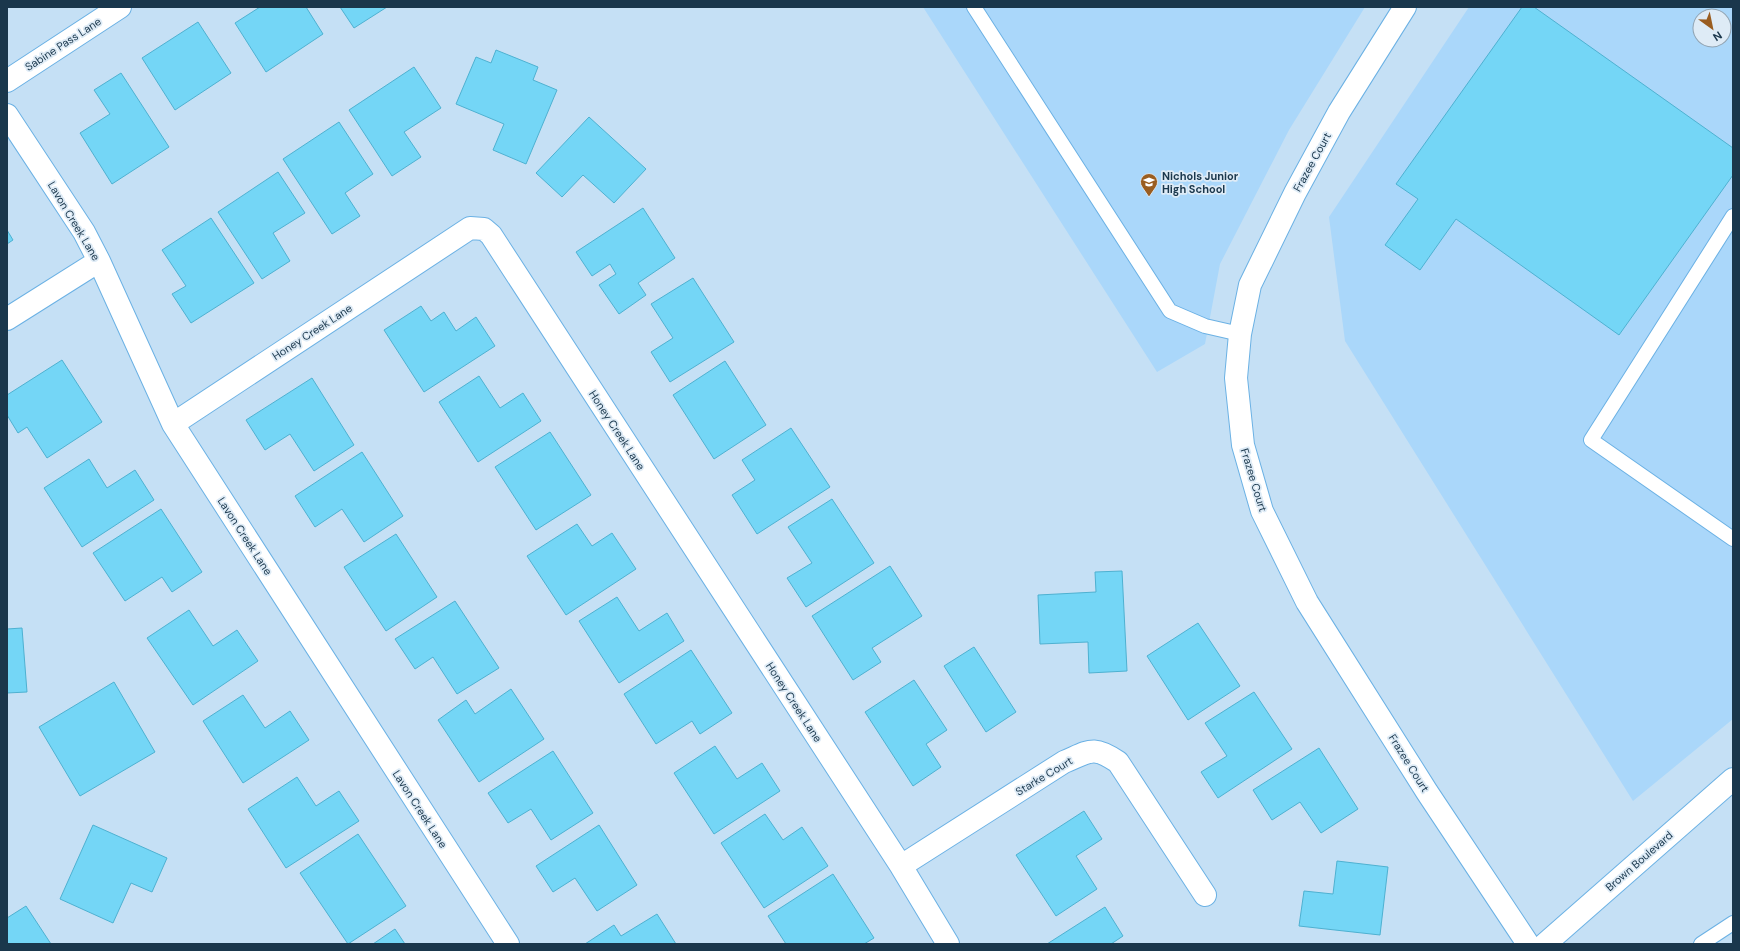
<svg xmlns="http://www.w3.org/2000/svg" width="1740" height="951" font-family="'DM Sans',sans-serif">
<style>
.built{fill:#aad7fa;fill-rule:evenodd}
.building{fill:#74d6f6;stroke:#4eb1d1}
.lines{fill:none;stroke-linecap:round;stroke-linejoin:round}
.service-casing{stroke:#6bb1e4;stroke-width:16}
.minor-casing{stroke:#6bb1e4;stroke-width:24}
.tertiary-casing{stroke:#6bb1e4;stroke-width:24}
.service{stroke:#fff;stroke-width:14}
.minor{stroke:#fff;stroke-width:22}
.tertiary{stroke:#fff;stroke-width:22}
.labels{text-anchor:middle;stroke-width:3.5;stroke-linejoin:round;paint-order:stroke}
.street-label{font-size:11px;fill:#1a374c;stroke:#deebf6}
.poi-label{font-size:11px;font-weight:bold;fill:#1a374c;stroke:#deebf6;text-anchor:start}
</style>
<rect width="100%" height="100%" fill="#c5e0f5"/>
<!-- built -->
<path class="built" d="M923 7H1365L1289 130 1220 264 1205 344 1157 372Z
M1469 7H1733V719L1633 801 1345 341 1329 217ZM1700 16H1724V40H1700Z"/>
<!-- building -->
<path class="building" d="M260 7H306L323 34 266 72 235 23Z
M340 7H387L354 28Z
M1522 7H1534L1733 148V175L1619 335 1456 219 1420 270 1385 245 1418 199 1396 184Z
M198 22 231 73 175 110 142 58Z
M496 50 538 67 533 80 557 90 526 164 493 150 504 124 456 104 476 57 491 63Z
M414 67 441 108 404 132 421 157 392 176 349 110Z
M121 73 169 147 112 184 80 133 110 114 94 90Z
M589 117 646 169 614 203 583 175 562 197 536 173Z
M339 122 373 174 345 193 360 216 332 234 283 159Z
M278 172 305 213 273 233 290 261 262 279 218 212Z
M643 208 675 258 638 283 646 295 619 314 599 285 616 274 610 264 592 276 576 252Z
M211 218 254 283 191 323 172 294 186 286 162 250Z
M7 230 13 240 7 244Z
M693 278 734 342 670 382 651 352 673 338 651 304Z
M421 306 431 321 444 312 456 331 476 317 495 346 424 392 384 330Z
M62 360 102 422 47 458 27 427 18 433 7 415V395Z
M725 361 766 425 714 459 673 395Z
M479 376 500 408 523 393 541 421 478 462 439 402Z
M312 378 354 445 314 471 290 434 265 450 246 420Z
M791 428 830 487 757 534 732 495 755 480 742 460Z
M550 432 591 495 536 530 495 467Z
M362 452 403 516 364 542 342 509 315 527 295 496Z
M89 459 107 488 135 470 154 500 82 547 44 488Z
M832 499 874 563 806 607 787 578 812 563 788 527Z
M161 509 202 572 172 592 162 577 125 601 93 553Z
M577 524 592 546 612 533 636 569 566 615 527 556Z
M396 534 437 597 386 631 344 567Z
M890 566 922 616 872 648 881 662 853 680 812 616Z
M1122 571 1127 671 1089 673 1088 642 1040 644 1038 595 1096 592 1095 572Z
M617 597 639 631 667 613 684 641 619 683 579 621Z
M455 601 499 668 457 694 433 657 415 669 395 639Z
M189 610 213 646 237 630 258 661 193 705 147 638Z
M1198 623 1240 686 1188 720 1147 656Z
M22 628 27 692 7 693V629Z
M974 647 1016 712 986 732 944 666Z
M691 650 732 713 700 734 692 721 656 744 624 694Z
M914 680 947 730 926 744 941 767 913 786 865 712Z
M114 682 155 752 80 796 39 727Z
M511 689 544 739 479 782 438 720 466 700 475 714Z
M1254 692 1292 749 1218 798 1201 772 1227 756 1205 723Z
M243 695 265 728 290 711 309 740 243 783 203 721Z
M715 746 737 779 762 763 780 791 714 834 674 773Z
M1319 748 1358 809 1321 833 1300 802 1272 820 1253 790Z
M553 751 593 813 551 840 531 809 508 823 488 793Z
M297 777 316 806 339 791 359 821 286 868 248 809Z
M1084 811 1102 839 1076 856 1097 889 1056 916 1016 855Z
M765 814 783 840 802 827 828 866 764 908 721 843Z
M93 825 167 858 152 892 131 883 113 923 60 899Z
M599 825 637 885 597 911 575 878 553 892 536 866Z
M358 834 406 906 348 944 300 873Z
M1337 861 1388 867 1380 935 1299 926 1304 891 1333 894Z
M833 874 874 938 864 944H786L768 916Z
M26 906 51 944H7V918Z
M1105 907 1123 936 1111 944H1047Z
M657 914 676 944H585L614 925 621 936Z
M395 929 405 944H373Z"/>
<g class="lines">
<defs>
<path id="service" d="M974 7 1170 311 1205 326 1240 334
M1733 216 1591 440 1733 539
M1701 944 1733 923"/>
<path id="minor" d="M1405 7 1339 112 1295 193 1250 285 1240 334 1236 378 1243 445 1262 511 1307 602 1427 792 1528 944
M7 81 120 7
M7 115 84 232 99 261 173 424 508 944
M7 319 99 261
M173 424 470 228 484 229 491 235 901 866 948 944
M901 866 1064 762C1090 751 1093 745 1118 762L1205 895"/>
<path id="tertiary" d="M1545 944 1733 779"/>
</defs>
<!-- service casing -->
<use href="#service" class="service-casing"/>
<!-- minor casing -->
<use href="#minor" class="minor-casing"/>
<!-- tertiary casing -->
<use href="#tertiary" class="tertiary-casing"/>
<!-- service -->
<use href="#service" class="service"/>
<!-- minor -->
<use href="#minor" class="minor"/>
<!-- tertiary -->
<use href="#tertiary" class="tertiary"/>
</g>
<!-- icons -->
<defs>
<symbol id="school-pin" viewBox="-11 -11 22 30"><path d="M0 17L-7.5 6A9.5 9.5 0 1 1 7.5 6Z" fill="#9a5d20" stroke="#deebf6"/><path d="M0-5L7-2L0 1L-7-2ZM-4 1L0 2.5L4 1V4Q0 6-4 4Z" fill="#fff"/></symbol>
</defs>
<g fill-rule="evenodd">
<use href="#school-pin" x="1139" y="172" width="20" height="27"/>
</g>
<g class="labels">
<!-- street labels -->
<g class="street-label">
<text transform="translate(63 44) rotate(-33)" y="4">Sabine Pass Lane</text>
<text transform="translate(1312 162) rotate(-61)" y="4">Frazee Court</text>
<text transform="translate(74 221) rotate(59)" y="4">Lavon Creek Lane</text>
<text transform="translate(312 332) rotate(-33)" y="4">Honey Creek Lane</text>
<text transform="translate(617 430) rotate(57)" y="4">Honey Creek Lane</text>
<text transform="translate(1254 480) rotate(73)" y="4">Frazee Court</text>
<text transform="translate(245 536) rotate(57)" y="4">Lavon Creek Lane</text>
<text transform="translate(794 702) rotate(57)" y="4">Honey Creek Lane</text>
<text transform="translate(1409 763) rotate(58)" y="4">Frazee Court</text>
<text transform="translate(1044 776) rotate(-31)" y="4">Starke Court</text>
<text transform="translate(420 809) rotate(57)" y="4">Lavon Creek Lane</text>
<text transform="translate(1639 861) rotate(-41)" y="4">Brown Boulevard</text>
</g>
<!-- poi labels -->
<g class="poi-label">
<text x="1162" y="180">Nichols Junior<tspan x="1162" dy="13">High School</tspan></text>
</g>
</g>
<!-- border -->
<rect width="1740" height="951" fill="none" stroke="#1a374c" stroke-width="16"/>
<!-- north arrow -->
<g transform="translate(1712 28) rotate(147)"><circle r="19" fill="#deebf6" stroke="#90a3b2"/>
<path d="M0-3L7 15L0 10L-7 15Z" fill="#9a5d20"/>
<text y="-6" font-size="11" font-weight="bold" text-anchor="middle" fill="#1a374c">N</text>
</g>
</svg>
